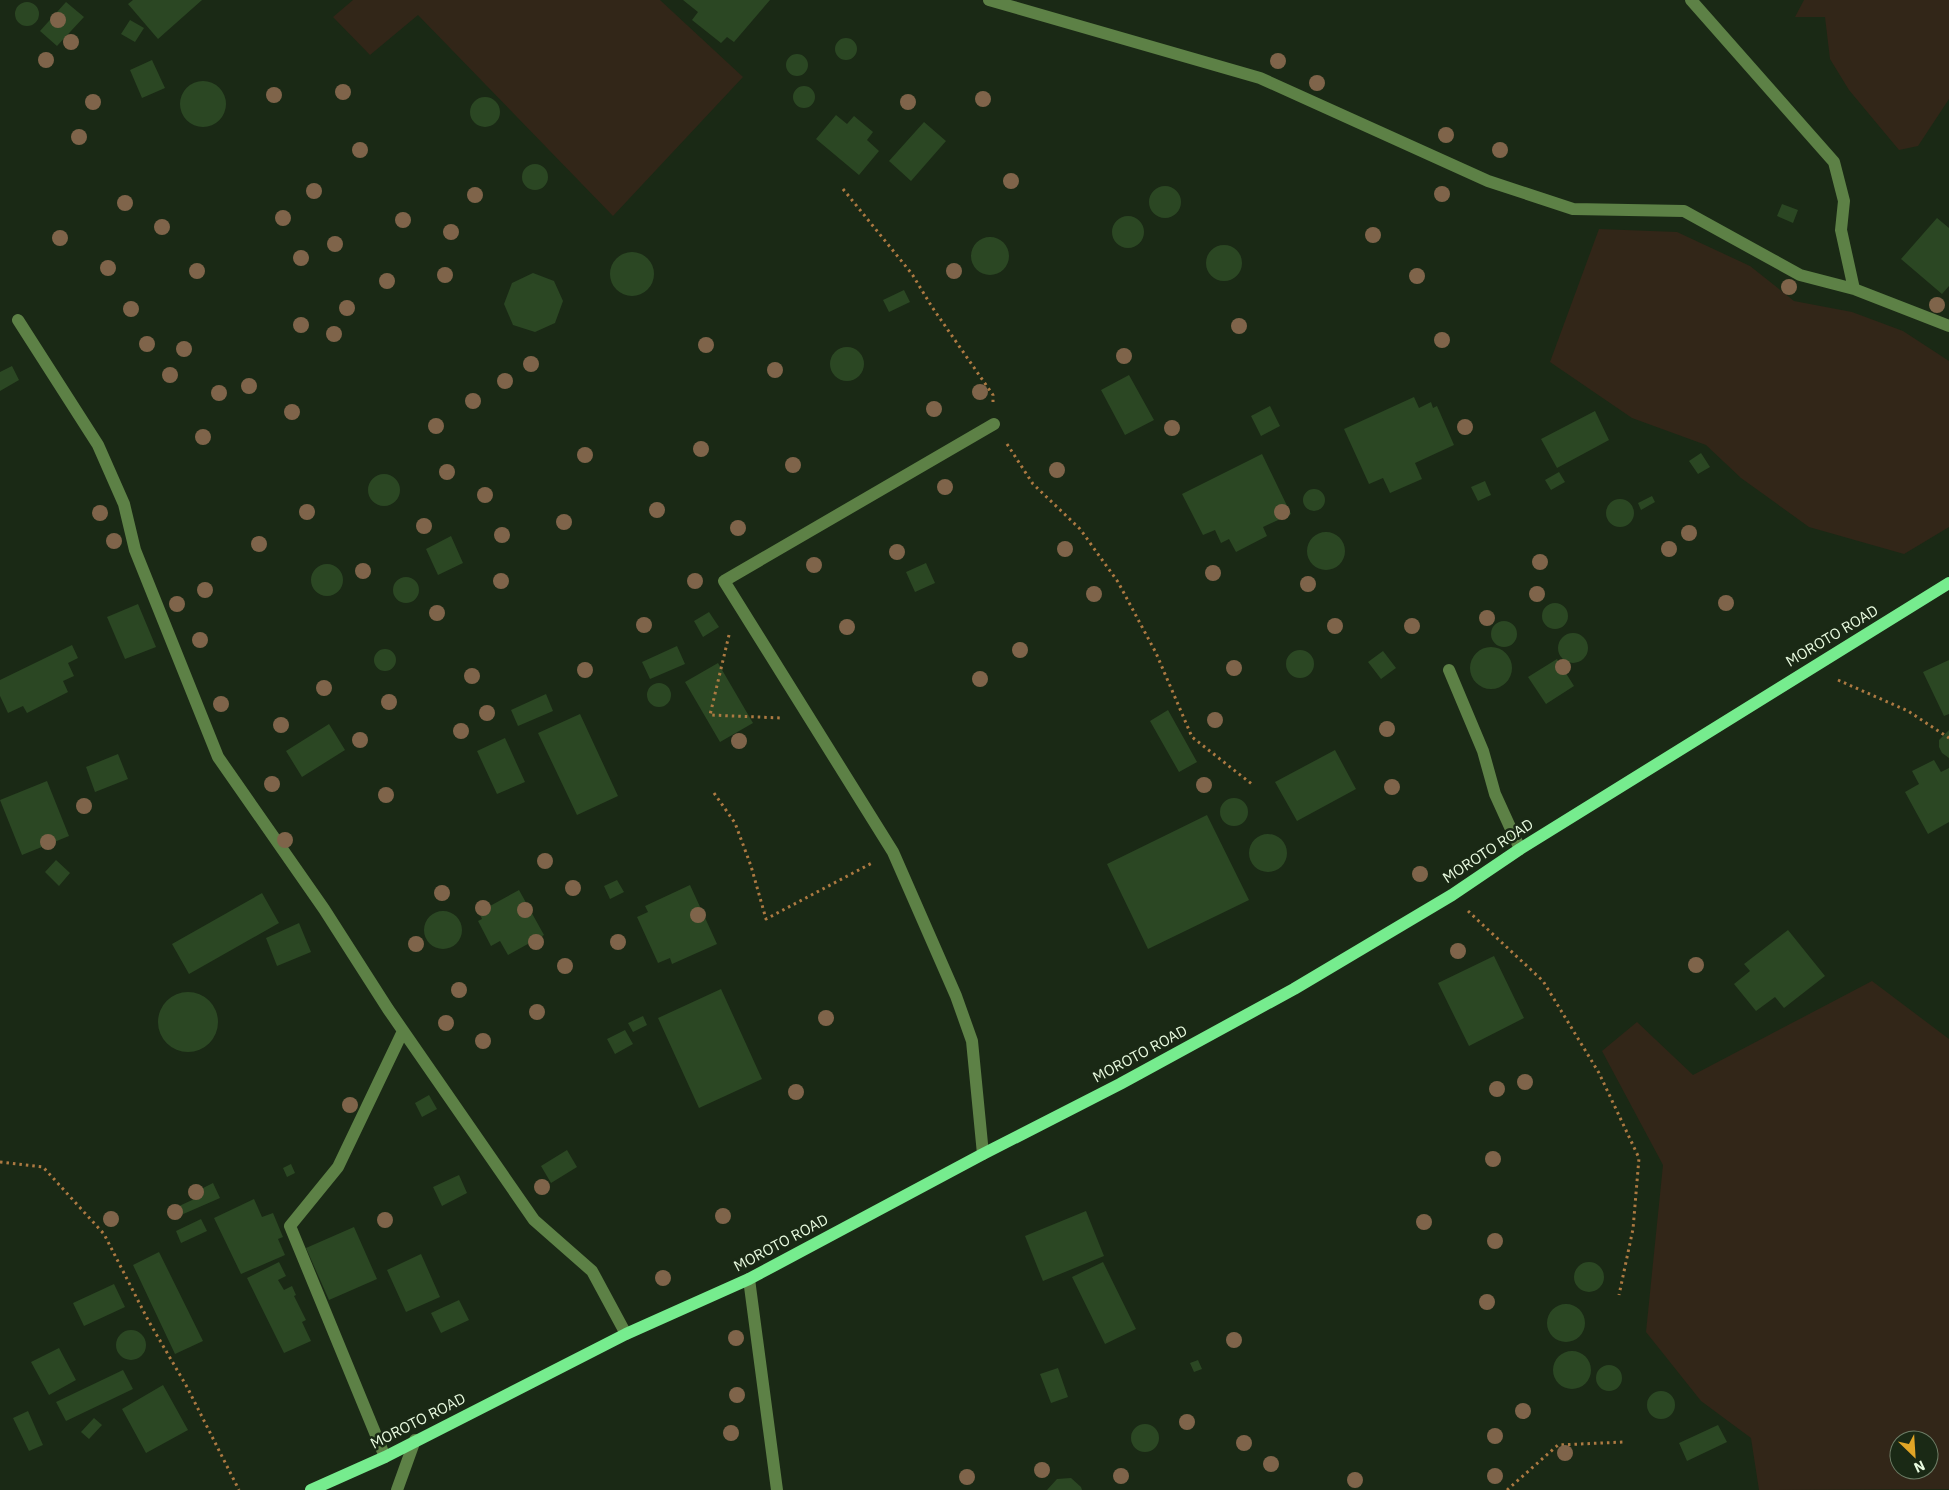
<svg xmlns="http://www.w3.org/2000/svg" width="1949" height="1490" font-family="'IBM Plex Sans',sans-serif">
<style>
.green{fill:#322618;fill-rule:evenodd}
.building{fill:#2b4723}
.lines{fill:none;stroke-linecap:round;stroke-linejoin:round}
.path{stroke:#ad7a42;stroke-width:3;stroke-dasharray:2.5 4;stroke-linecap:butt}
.minor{stroke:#5d8146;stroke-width:12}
.major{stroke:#76ec8e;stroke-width:12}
.tree{fill:#7f644a}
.labels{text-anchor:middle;stroke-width:5;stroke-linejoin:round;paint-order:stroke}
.street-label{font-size:15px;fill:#e9fbe0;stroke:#1a2915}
</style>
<rect width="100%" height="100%" fill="#1a2915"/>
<!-- green -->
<path class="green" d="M353 0H660L743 77 613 216 418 15 370 55 333 17Z
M1804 0H1949V99L1918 146 1899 150 1849 90 1830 59 1825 17H1795Z
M1599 229 1677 232 1750 266 1794 301 1852 312 1903 331 1949 361V527L1904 554 1809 527 1741 478 1706 445 1632 418 1550 362Z
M1872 981 1949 1039V1489L1759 1490 1751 1438 1701 1401 1646 1332 1663 1165 1602 1051 1637 1022 1693 1075ZM1899 1440H1929V1470H1899Z"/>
<!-- building -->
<path class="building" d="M133 0H202L158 39 128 4Z
M683 0H770L734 42 727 37 721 43 692 20 698 12Z
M66 2 84 17 57 46 40 31Z
M15 14a12 12 0 1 1 24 0a12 12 0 1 1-24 0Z
M130 20 144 28 135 42 121 34Z
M835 49a11 11 0 1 1 22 0a11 11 0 1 1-22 0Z
M786 65a11 11 0 1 1 22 0a11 11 0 1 1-22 0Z
M152 60 165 88 142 98 130 70Z
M180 104a23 23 0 1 1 46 0a23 23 0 1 1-46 0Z
M793 97a11 11 0 1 1 22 0a11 11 0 1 1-22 0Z
M470 112a15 15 0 1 1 30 0a15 15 0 1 1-30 0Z
M836 115 847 124 854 116 873 132 867 140 879 151 859 175 816 139Z
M924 122 946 141 911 181 889 161Z
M522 177a13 13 0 1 1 26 0a13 13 0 1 1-26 0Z
M1149 202a16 16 0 1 1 32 0a16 16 0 1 1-32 0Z
M1782 204 1798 210 1793 223 1777 216Z
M1112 232a16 16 0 1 1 32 0a16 16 0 1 1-32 0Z
M1937 218 1949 228V286L1942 294 1901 259Z
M971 256a19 19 0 1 1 38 0a19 19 0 1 1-38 0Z
M1206 263a18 18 0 1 1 36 0a18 18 0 1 1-36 0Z
M610 274a22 22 0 1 1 44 0a22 22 0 1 1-44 0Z
M533 273 554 281 563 301 555 323 535 332 513 325 504 304 512 283Z
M904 290 910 302 889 312 883 300Z
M830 364a17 17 0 1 1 34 0a17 17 0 1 1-34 0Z
M12 366 19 380 0 391V372Z
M1129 375 1154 420 1125 435 1101 390Z
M1414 397 1419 408 1431 402 1433 408 1437 406 1454 445 1415 463 1422 479 1390 493 1383 478 1369 484 1344 429Z
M1270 406 1280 426 1261 436 1251 416Z
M1595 411 1609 440 1557 468 1541 439Z
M1701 453 1710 467 1698 474 1689 461Z
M1262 454 1291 514 1263 527 1267 536 1236 552 1229 539 1221 543 1215 530 1203 535 1182 494Z
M1559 472 1565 482 1551 490 1545 480Z
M368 490a16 16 0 1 1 32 0a16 16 0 1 1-32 0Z
M1485 481 1491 495 1478 501 1471 487Z
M1303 500a11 11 0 1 1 22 0a11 11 0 1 1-22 0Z
M1652 496 1655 502 1641 510 1638 503Z
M1606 513a14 14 0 1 1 28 0a14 14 0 1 1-28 0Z
M1307 551a19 19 0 1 1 38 0a19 19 0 1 1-38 0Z
M451 536 463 563 438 575 426 549Z
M926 563 935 583 915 592 906 572Z
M311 580a16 16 0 1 1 32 0a16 16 0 1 1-32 0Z
M393 590a13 13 0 1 1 26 0a13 13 0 1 1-26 0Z
M1542 616a13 13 0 1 1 26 0a13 13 0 1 1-26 0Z
M138 604 156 647 125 659 107 617Z
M709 612 719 627 703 637 694 621Z
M1491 634a13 13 0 1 1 26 0a13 13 0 1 1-26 0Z
M1558 648a15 15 0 1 1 30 0a15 15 0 1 1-30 0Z
M72 645 78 658 68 663 74 676 63 681 68 692 27 713 23 706 8 713 0 696V680Z
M677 646 685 664 650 679 642 662Z
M1470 668a21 21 0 1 1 42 0a21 21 0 1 1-42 0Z
M374 660a11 11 0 1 1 22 0a11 11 0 1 1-22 0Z
M1286 664a14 14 0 1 1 28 0a14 14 0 1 1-28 0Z
M1383 651 1396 668 1381 679 1368 662Z
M1557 659 1574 686 1546 704 1528 677Z
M1949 660V714L1944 716 1923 672Z
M718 663 753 723 720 742 685 682Z
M647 695a12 12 0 1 1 24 0a12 12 0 1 1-24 0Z
M546 694 553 711 518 726 511 710Z
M1168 710 1197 762 1179 772 1150 721Z
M580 714 618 796 577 815 538 733Z
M329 724 345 750 302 777 286 751Z
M1949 730V758L1942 753 1939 747V740Z
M505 738 525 782 497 794 477 751Z
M1335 750 1356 789 1297 821 1275 782Z
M118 754 128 779 95 792 86 767Z
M1934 760 1941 772 1949 768V822L1928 834 1905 792 1919 784 1912 771Z
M47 781 69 836 22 855 0 800Z
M1220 812a14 14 0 1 1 28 0a14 14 0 1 1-28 0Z
M1207 815 1249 900 1148 949 1107 864Z
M1249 853a19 19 0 1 1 38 0a19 19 0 1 1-38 0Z
M56 860 70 873 59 886 45 872Z
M617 880 624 892 610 899 604 886Z
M690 885 717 944 672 964 670 958 658 963 637 917 648 912 645 906Z
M519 890 544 935 508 955 500 941 491 946 478 921 482 919 479 912Z
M262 893 279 923 189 974 172 944Z
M424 930a19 19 0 1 1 38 0a19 19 0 1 1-38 0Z
M299 923 311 952 277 966 266 938Z
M1788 930 1825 976 1784 1008 1775 997 1756 1011 1734 984 1750 971 1744 964Z
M1494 956 1524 1018 1469 1046 1438 983Z
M721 989 762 1079 699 1108 658 1018Z
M158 1022a30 30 0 1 1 60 0a30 30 0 1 1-60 0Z
M643 1016 647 1025 633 1032 628 1023Z
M625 1030 633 1044 615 1054 607 1039Z
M429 1095 437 1109 422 1117 415 1103Z
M567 1150 577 1167 551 1183 541 1166Z
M291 1164 295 1173 287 1177 283 1168Z
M459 1175 467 1193 442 1206 433 1187Z
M213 1183 220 1198 181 1215 177 1207 203 1195 201 1189Z
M254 1199 262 1217 273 1213 283 1237 278 1239 285 1255 241 1274 214 1218Z
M1086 1211 1104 1256 1043 1281 1025 1236Z
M201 1219 207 1231 181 1243 176 1231Z
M354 1227 377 1279 329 1300 306 1248Z
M159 1252 203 1341 175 1354 133 1265Z
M421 1254 440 1297 406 1312 387 1270Z
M279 1262 286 1276 278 1280 284 1290 292 1286 296 1295 294 1296 306 1320 302 1322 311 1341 284 1353 247 1278Z
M1103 1262 1136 1329 1105 1344 1072 1277Z
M1574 1277a15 15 0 1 1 30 0a15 15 0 1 1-30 0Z
M114 1284 125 1307 84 1326 73 1303Z
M459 1300 469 1320 441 1333 431 1313Z
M1547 1323a19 19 0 1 1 38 0a19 19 0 1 1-38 0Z
M116 1345a15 15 0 1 1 30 0a15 15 0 1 1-30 0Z
M59 1348 76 1380 49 1395 31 1362Z
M1553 1370a19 19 0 1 1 38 0a19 19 0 1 1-38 0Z
M1198 1360 1202 1369 1194 1372 1190 1363Z
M1596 1378a13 13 0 1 1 26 0a13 13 0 1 1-26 0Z
M1058 1368 1068 1397 1051 1403 1040 1374Z
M123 1370 133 1389 66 1421 56 1402Z
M163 1385 188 1430 146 1453 122 1409Z
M1647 1405a14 14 0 1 1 28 0a14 14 0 1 1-28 0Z
M28 1411 43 1445 29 1451 13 1418Z
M94 1418 102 1425 89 1439 81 1432Z
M1131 1438a14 14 0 1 1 28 0a14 14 0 1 1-28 0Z
M1718 1425 1727 1442 1687 1461 1679 1443Z
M1071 1478 1081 1487 1082 1490H1047L1057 1479Z"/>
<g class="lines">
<!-- path -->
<path class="path" d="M843 189 912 274 932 307 993 395V402
M1007 444 1033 484 1080 529 1118 582 1156 653 1192 737 1253 785
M729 635 710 715 781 718
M1838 680 1908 711 1949 738
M714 793 735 823 751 866 766 919 872 863
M1468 911 1543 981 1599 1073 1639 1158 1633 1229 1619 1295
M0 1162 43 1167 104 1234 148 1320 187 1387 239 1490
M1507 1490 1558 1445 1624 1442"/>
<!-- minor -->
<path class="minor" d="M989 0 1260 78 1488 181 1573 209 1684 211 1800 275 1854 289 1949 326
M1691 0 1834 162 1844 201 1841 230 1854 289
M18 320 98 445 124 504 135 550 218 757 324 909 388 1009 534 1220 592 1271 626 1334
M1449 670 1483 751 1495 794 1520 849
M983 1154 972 1041 956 996 893 852 724 581 994 424
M749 1279 777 1490
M385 1457 290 1226 338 1167 403 1031
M397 1490 415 1440"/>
<!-- major -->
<path class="major" d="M311 1490 385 1457 626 1334 749 1279 983 1154 1120 1084 1294 989 1452 895 1520 849 1949 583"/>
</g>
<!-- trees -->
<g class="tree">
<circle cx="58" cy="20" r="8"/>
<circle cx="71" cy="42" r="8"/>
<circle cx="46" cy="60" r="8"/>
<circle cx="1278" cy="61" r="8"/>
<circle cx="1317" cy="83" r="8"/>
<circle cx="343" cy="92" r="8"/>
<circle cx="274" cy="95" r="8"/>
<circle cx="983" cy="99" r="8"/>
<circle cx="93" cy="102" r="8"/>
<circle cx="908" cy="102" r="8"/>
<circle cx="1446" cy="135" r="8"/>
<circle cx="79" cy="137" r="8"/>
<circle cx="360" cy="150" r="8"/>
<circle cx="1500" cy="150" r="8"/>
<circle cx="1011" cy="181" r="8"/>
<circle cx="314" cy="191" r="8"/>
<circle cx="1442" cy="194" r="8"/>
<circle cx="475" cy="195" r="8"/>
<circle cx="125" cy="203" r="8"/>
<circle cx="283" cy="218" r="8"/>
<circle cx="403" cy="220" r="8"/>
<circle cx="162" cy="227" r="8"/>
<circle cx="451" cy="232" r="8"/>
<circle cx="1373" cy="235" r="8"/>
<circle cx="60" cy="238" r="8"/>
<circle cx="335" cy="244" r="8"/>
<circle cx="301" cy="258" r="8"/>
<circle cx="108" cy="268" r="8"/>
<circle cx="197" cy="271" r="8"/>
<circle cx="954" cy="271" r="8"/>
<circle cx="445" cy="275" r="8"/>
<circle cx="1417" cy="276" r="8"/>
<circle cx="387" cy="281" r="8"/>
<circle cx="1789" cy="287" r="8"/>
<circle cx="1937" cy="305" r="8"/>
<circle cx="347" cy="308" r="8"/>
<circle cx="131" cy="309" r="8"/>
<circle cx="301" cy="325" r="8"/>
<circle cx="1239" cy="326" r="8"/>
<circle cx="334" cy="334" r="8"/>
<circle cx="1442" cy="340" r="8"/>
<circle cx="147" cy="344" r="8"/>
<circle cx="706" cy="345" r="8"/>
<circle cx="184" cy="349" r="8"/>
<circle cx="1124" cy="356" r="8"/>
<circle cx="531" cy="364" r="8"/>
<circle cx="775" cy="370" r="8"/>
<circle cx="170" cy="375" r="8"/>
<circle cx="505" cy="381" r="8"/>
<circle cx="249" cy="386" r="8"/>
<circle cx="980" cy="392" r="8"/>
<circle cx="219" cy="393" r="8"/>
<circle cx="473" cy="401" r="8"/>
<circle cx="934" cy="409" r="8"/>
<circle cx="292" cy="412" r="8"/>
<circle cx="436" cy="426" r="8"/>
<circle cx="1465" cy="427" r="8"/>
<circle cx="1172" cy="428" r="8"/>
<circle cx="203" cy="437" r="8"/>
<circle cx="701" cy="449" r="8"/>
<circle cx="585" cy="455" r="8"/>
<circle cx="793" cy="465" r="8"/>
<circle cx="1057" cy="470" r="8"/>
<circle cx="447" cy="472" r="8"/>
<circle cx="945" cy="487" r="8"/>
<circle cx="485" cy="495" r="8"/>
<circle cx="657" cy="510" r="8"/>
<circle cx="307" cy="512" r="8"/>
<circle cx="1282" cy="512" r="8"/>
<circle cx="100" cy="513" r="8"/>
<circle cx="564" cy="522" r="8"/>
<circle cx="424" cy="526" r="8"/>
<circle cx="738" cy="528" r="8"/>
<circle cx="1689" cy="533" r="8"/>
<circle cx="502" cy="535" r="8"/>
<circle cx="114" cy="541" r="8"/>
<circle cx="259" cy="544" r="8"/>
<circle cx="1065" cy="549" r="8"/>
<circle cx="1669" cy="549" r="8"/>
<circle cx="897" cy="552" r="8"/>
<circle cx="1540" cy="562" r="8"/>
<circle cx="814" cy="565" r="8"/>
<circle cx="363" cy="571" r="8"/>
<circle cx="1213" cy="573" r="8"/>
<circle cx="501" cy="581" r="8"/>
<circle cx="695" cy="581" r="8"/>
<circle cx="1308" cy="584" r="8"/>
<circle cx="205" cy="590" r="8"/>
<circle cx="1094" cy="594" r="8"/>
<circle cx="1537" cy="594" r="8"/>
<circle cx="1726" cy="603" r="8"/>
<circle cx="177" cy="604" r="8"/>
<circle cx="437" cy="613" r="8"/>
<circle cx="1487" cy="618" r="8"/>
<circle cx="644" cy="625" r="8"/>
<circle cx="1335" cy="626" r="8"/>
<circle cx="1412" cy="626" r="8"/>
<circle cx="847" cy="627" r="8"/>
<circle cx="200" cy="640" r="8"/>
<circle cx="1020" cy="650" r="8"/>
<circle cx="1563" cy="667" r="8"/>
<circle cx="1234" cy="668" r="8"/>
<circle cx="585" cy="670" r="8"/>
<circle cx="472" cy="676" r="8"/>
<circle cx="980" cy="679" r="8"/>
<circle cx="324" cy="688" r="8"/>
<circle cx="389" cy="702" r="8"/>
<circle cx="221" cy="704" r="8"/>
<circle cx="487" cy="713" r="8"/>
<circle cx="1215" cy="720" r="8"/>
<circle cx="281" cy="725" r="8"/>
<circle cx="1387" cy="729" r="8"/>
<circle cx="461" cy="731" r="8"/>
<circle cx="360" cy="740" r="8"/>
<circle cx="739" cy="741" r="8"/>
<circle cx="272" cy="784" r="8"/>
<circle cx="1204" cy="785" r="8"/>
<circle cx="1392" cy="787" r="8"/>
<circle cx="386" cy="795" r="8"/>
<circle cx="84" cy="806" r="8"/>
<circle cx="285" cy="840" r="8"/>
<circle cx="48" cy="842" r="8"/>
<circle cx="545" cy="861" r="8"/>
<circle cx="1420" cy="874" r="8"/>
<circle cx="573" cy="888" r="8"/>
<circle cx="442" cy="893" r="8"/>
<circle cx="483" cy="908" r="8"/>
<circle cx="525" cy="910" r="8"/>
<circle cx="698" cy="915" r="8"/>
<circle cx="536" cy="942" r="8"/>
<circle cx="618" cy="942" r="8"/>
<circle cx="416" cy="944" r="8"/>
<circle cx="1458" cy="951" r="8"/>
<circle cx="1696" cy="965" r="8"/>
<circle cx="565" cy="966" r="8"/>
<circle cx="459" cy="990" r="8"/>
<circle cx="537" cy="1012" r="8"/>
<circle cx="826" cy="1018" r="8"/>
<circle cx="446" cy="1023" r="8"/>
<circle cx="483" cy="1041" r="8"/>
<circle cx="1525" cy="1082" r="8"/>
<circle cx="1497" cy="1089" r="8"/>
<circle cx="796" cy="1092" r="8"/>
<circle cx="350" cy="1105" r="8"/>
<circle cx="1493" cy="1159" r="8"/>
<circle cx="542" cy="1187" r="8"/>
<circle cx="196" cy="1192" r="8"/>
<circle cx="175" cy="1212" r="8"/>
<circle cx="723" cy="1216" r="8"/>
<circle cx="111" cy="1219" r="8"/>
<circle cx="385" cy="1220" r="8"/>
<circle cx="1424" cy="1222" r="8"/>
<circle cx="1495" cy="1241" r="8"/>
<circle cx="663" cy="1278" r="8"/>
<circle cx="1487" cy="1302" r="8"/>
<circle cx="736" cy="1338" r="8"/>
<circle cx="1234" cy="1340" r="8"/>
<circle cx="737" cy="1395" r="8"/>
<circle cx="1523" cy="1411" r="8"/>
<circle cx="1187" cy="1422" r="8"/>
<circle cx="731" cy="1433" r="8"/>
<circle cx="1495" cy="1436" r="8"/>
<circle cx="1244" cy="1443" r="8"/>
<circle cx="1565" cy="1453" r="8"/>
<circle cx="1271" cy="1464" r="8"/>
<circle cx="1042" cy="1470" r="8"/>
<circle cx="1121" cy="1476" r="8"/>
<circle cx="1495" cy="1476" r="8"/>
<circle cx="967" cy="1477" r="8"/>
<circle cx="1355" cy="1480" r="8"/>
</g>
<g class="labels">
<!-- street labels -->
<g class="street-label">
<text transform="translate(1832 636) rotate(-31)" y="5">MOROTO ROAD</text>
<text transform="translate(1488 851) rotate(-33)" y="5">MOROTO ROAD</text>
<text transform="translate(1140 1054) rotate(-28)" y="5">MOROTO ROAD</text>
<text transform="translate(781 1243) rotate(-28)" y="5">MOROTO ROAD</text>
<text transform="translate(418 1421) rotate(-27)" y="5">MOROTO ROAD</text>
</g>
</g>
<!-- north arrow -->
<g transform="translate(1914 1455) rotate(155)"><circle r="24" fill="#1a2915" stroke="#6d7d66"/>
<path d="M0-4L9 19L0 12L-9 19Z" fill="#e1a526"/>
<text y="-8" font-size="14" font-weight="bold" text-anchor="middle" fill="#e9fbe0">N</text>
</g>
</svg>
